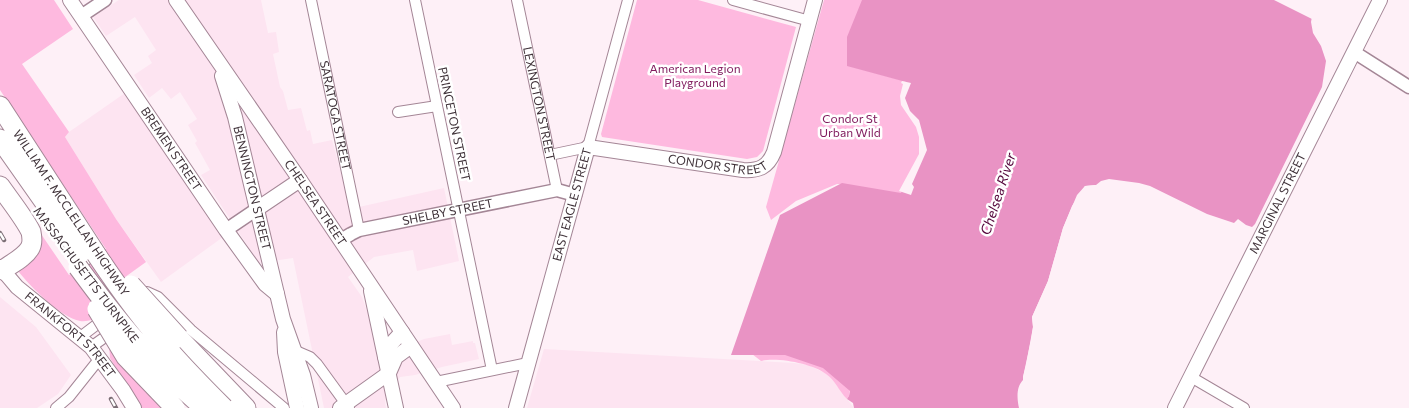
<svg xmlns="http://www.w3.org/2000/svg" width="1409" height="408" font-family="Commissioner,sans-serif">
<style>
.built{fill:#fde4f1}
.green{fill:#feb9df}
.water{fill:#e993c4}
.pier{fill:#fef0f7}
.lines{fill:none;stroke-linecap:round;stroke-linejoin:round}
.minor-casing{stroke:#a48696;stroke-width:12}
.tertiary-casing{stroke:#a48696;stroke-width:15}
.secondary-casing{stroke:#a48696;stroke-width:16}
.motorway-casing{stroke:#a48696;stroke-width:21}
.minor{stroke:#fff;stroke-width:10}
.tertiary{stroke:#fff;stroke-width:12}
.secondary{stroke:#fff;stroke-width:14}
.motorway{stroke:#fff;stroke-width:19}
.rail-casing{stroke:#7b6e75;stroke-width:4.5}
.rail{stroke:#fff;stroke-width:2.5;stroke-dasharray:8;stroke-linecap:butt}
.motorway-bridge-casing{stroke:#a48696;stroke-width:21;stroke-linecap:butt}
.motorway-bridge{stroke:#fff;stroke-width:19}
.labels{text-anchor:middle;stroke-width:5;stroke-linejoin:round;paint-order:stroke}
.park-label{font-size:12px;fill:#811d5f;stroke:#fff}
.street-label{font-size:12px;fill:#40333a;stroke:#fff}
.water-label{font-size:14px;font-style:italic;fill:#55073c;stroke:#fff}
</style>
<rect width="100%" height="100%" fill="#fef0f7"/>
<!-- built -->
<path class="built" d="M119 0H261L268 33 276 32 279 52 273 54 280 87 283 91 288 110 301 108 307 131 310 130 313 144 332 140 343 180 350 209 444 188 459 261 417 271 413 250 374 257 348 277 362 297 367 311 397 350 424 339 450 334 452 345 473 341V343H475L479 359 442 367 415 375 400 377 385 401 386 408H324L293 258 259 263 201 175 210 170 195 143 197 141 188 125 197 119 180 92 171 99 162 88 149 98 134 75 152 63 148 56 156 50 135 17 106 36 93 17Z
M125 93 223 237 161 282 116 219 65 137 69 132Z
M0 297 36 327 71 375 58 394 37 408H0Z
M544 349 794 363 808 365 825 373 831 378 854 408H527Z"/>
<!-- green -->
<path class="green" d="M0 0H54L73 29 22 64 69 132 65 137 116 219 146 262 89 303 96 319C90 320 85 322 80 321 61 318 30 286 18 271L39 231 69 275 106 249 0 90Z
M637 0H698L796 27 763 151 757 157 747 159 602 137 601 134Z
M824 0H871L853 67 945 92 850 389 849 396 847 399C839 391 835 380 826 374 813 364 778 357 761 361L752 354 841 184H837L796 201 771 220 766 207Z
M109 346 166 408H140L110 358Z"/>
<!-- water -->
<path class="water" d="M862 0H1315L1311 22 1313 33 1321 46 1326 61 1322 87 1255 224 1252 227 1246 225 1238 219 1234 223 1207 214 1150 186 1139 183 1109 179 1101 181 1096 185 1085 186 1072 206 1063 228 1048 281 1032 317 1033 327 1031 340 1023 377V380C1016 387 1017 399 1019 408H854L853 403 847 399 849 396 850 391 823 368 785 355H731L780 215 842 183 901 193 921 154 919 126 904 104 906 82 847 66V37Z"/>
<!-- pier -->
<path class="pier" d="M1274 0H1318L1314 19V20Z
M902 81 911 83 905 98 910 111 919 120 927 150 912 184 914 187 911 195 899 191 919 154V137L916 127 901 105 900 96 903 84 901 83Z
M1096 185 1095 188 1086 189 1079 197 1065 229 1050 282 1035 318 1036 327 1034 340 1025 377 1026 381 1024 383 1023 377 1026 365 1033 327 1032 317 1048 281 1063 228 1077 195 1085 186Z"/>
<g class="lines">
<defs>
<g id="minor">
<path id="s1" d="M311 0 359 230"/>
<path d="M415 0 492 370"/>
<path id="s2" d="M517 0 557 190"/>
<path d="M733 0 810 21"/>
<path d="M398 112 437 106"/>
<path d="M550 155 588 147 628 0"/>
<path d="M79 338 137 294 147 292 158 297 191 330 284 408"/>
<path d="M91 347 115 330"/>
<path d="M296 351 310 357 317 364 349 408"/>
<path d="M1191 377 1244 408"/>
<path d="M436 382 528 363"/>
<path d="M56 408 69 397 100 358"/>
</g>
<g id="tertiary">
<path d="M81 16 105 0"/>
<path d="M1354 52 1409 87"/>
<path d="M226 230 257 209"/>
<path id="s3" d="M341 240 351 234 359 230 557 190 575 195"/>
</g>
<g id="secondary">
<path id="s4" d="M70 0 226 230 265 284 277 294"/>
<path id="s5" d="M176 0 300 180 453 408"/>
<path id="s6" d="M222 76 235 117 283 319 303 375 311 408"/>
<path d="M257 209 300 180"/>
<path id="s7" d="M0 267 17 287 91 347 123 390 134 408"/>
<path d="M371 291 385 357"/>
<path d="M284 332 285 352 297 408"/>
<path d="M389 373 396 357 411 346"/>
<path d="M340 408 389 373"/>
<path d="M396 408 385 357 391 344 402 332"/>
<path id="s8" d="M516 408 588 147 743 170C759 171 768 167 774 152L815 0"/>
<path id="s9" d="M1175 408 1380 0"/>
</g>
<path id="motorway" d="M0 106 96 254
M0 139 83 257
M0 186C9 199 25 219 31 232 32 237 33 243 30 248 25 257 11 264 3 270
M179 338 246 408"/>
</defs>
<!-- minor casing -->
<use href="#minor" class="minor-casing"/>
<!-- tertiary casing -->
<use href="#tertiary" class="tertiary-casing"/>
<!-- secondary casing -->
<use href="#secondary" class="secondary-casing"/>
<!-- motorway casing -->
<use href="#motorway" class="motorway-casing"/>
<!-- minor -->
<use href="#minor" class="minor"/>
<!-- tertiary -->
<use href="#tertiary" class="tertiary"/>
<!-- secondary -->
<use href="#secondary" class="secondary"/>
<!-- motorway -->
<use href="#motorway" class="motorway"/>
<defs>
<path id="rail" d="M0 233 4 240
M111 399 116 408"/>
</defs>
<!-- rail casing -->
<use href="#rail" class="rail-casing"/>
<!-- rail -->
<use href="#rail" class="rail"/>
<defs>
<path id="motorway-bridge" d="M96 254C118 287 142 320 168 349 186 370 205 389 224 408
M78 267C116 319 152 364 202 406
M131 285 179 338
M97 309 126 357 175 408"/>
</defs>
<!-- motorway-bridge casing -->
<use href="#motorway-bridge" class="motorway-bridge-casing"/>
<!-- motorway-bridge -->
<use href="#motorway-bridge" class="motorway-bridge"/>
</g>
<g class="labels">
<!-- park labels -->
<g class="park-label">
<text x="695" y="73">American Legion<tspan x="695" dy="14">Playground</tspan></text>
<text x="850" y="123">Condor St<tspan x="850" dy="14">Urban Wild</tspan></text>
</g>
<!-- street labels -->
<g class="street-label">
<text dy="4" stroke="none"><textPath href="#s2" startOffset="106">LEXINGTON STREET</textPath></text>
<text dy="4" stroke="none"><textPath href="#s1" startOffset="118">SARATOGA STREET</textPath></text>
<text transform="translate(454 124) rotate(78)" y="4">PRINCETON STREET</text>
<text dy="4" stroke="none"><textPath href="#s4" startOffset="180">BREMEN STREET</textPath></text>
<text dy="4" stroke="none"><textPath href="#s8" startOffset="402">CONDOR STREET</textPath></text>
<text dy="4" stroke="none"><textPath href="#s6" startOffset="116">BENNINGTON STREET</textPath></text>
<text dy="4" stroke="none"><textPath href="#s5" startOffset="246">CHELSEA STREET</textPath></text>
<text dy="4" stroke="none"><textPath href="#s8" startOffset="211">EAST EAGLE STREET</textPath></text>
<text dy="4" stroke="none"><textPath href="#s9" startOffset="229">MARGINAL STREET</textPath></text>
<text dy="4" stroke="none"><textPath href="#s3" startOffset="111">SHELBY STREET</textPath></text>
<text transform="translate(71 213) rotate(56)" y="4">WILLIAM F. MCCLELLAN HIGHWAY</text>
<text transform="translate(86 275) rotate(53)" y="4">MASSACHUSETTS TURNPIKE</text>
<text dy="4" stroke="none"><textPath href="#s7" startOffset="98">FRANKFORT STREET</textPath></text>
</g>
<!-- water labels -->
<g class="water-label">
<text transform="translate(998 194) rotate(-72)" y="5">Chelsea River</text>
</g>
</g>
</svg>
